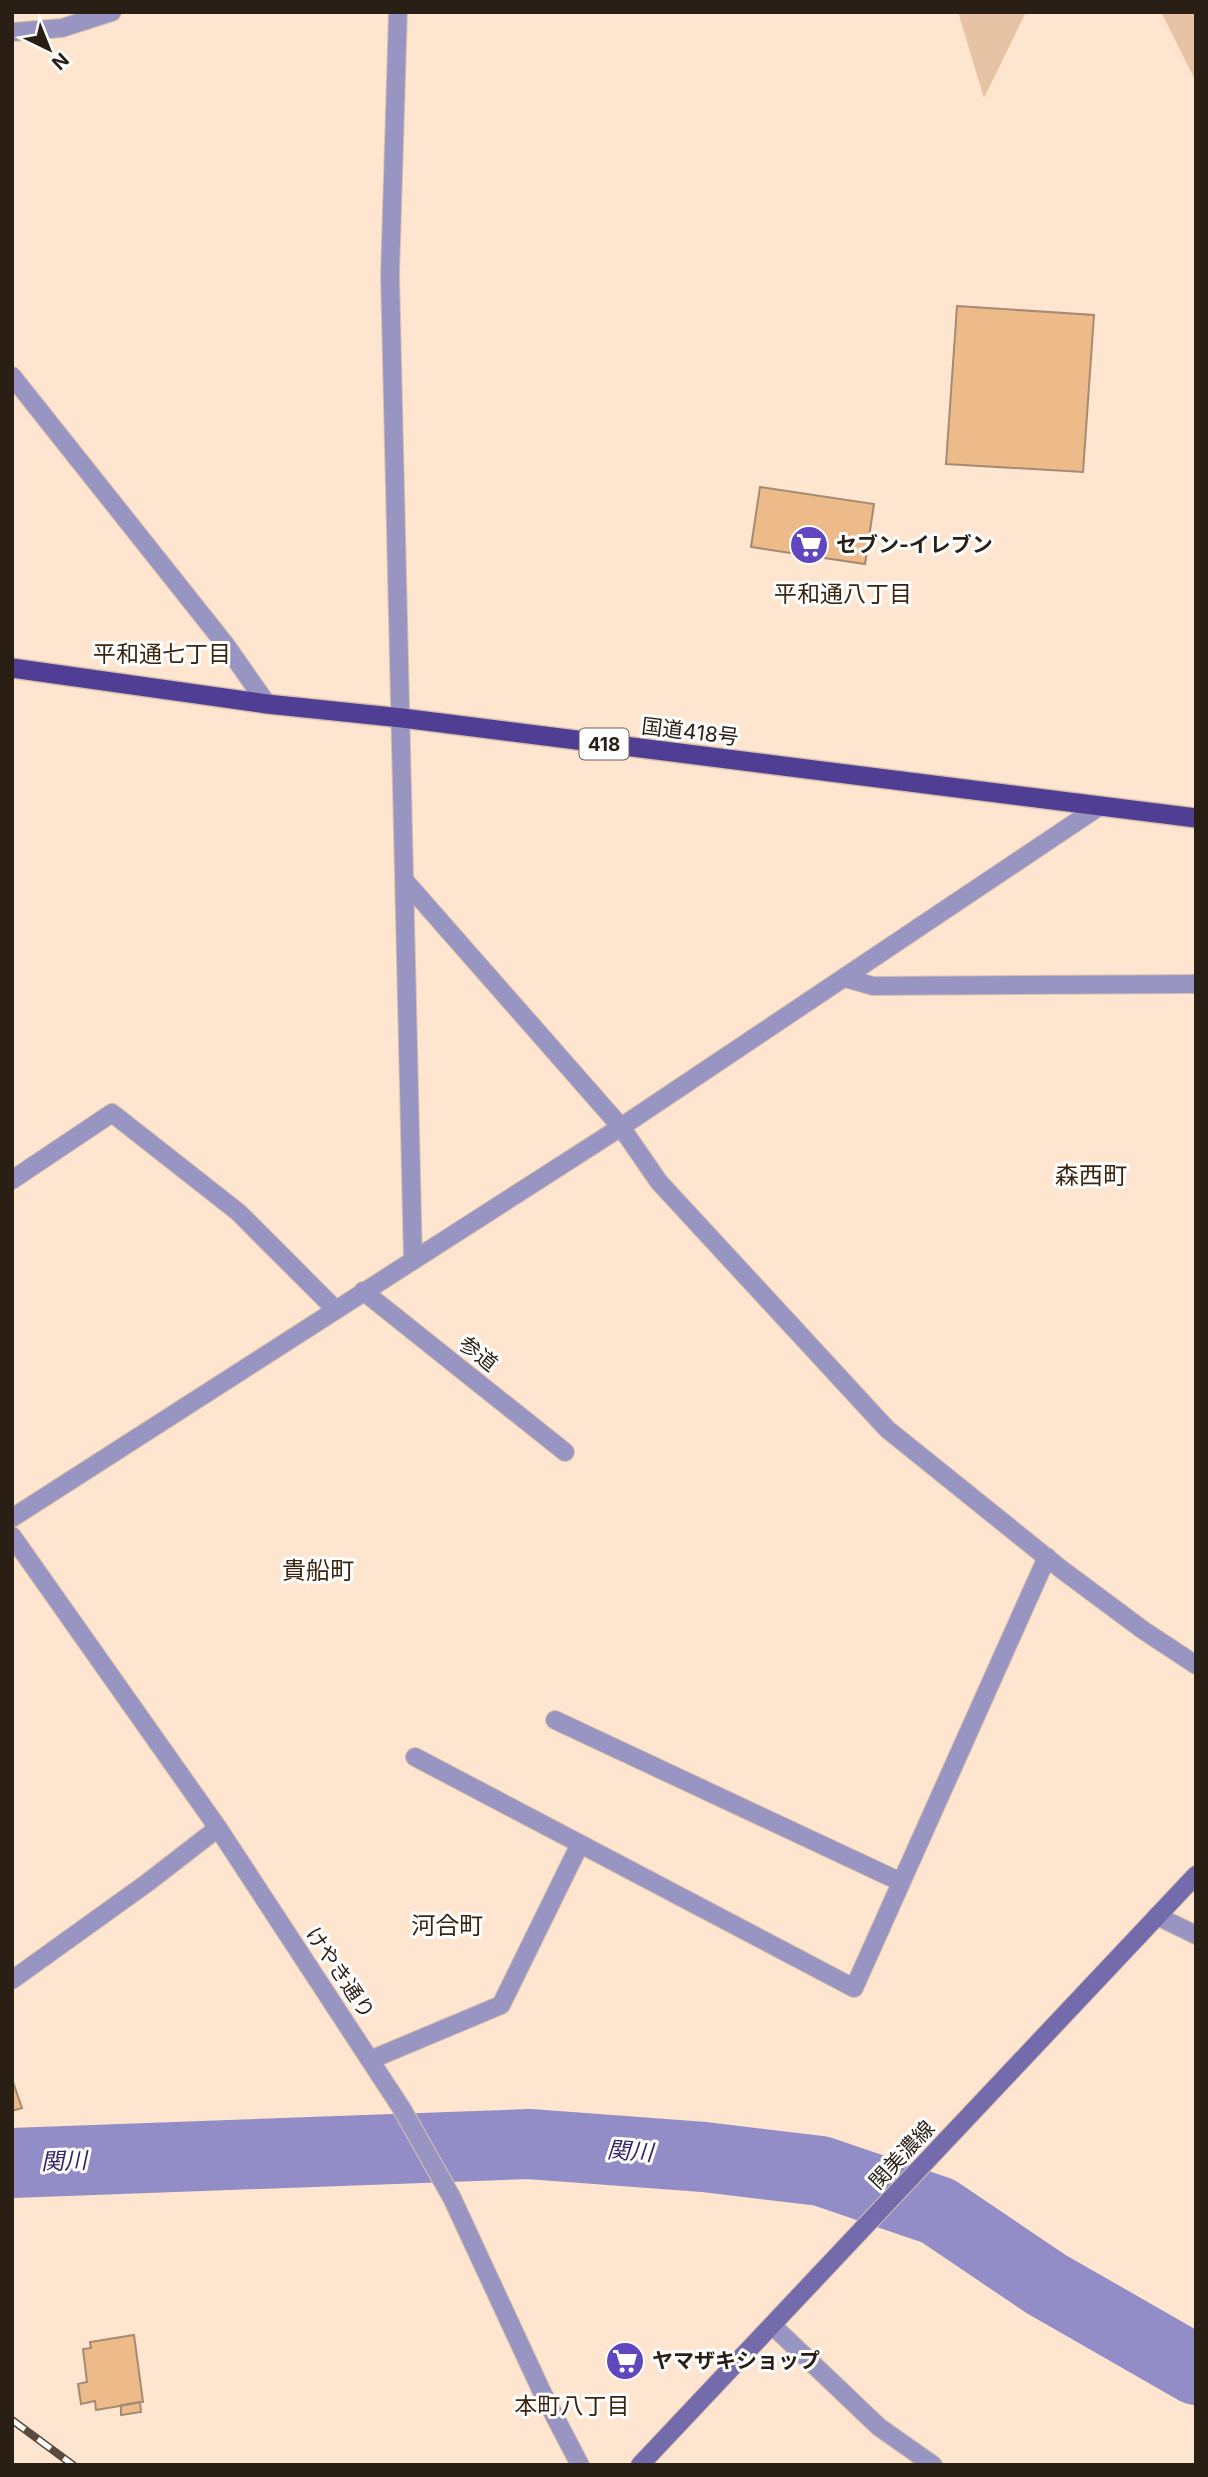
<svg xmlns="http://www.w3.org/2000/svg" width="1208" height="2477" font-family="Inter,'Noto Sans JP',sans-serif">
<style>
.green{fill:#e6c3a4}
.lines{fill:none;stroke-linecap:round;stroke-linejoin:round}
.river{stroke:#938dc7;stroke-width:70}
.building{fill:#edba8a;stroke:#a68a71;stroke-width:2}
.service-casing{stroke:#d8c1ae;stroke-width:20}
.minor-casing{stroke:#d8c1ae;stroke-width:20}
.tertiary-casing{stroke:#d8c1ae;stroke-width:20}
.secondary-casing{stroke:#d8c1ae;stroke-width:20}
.trunk-casing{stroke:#d8c1ae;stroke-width:22}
.service{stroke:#9995c2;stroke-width:18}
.minor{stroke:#9995c2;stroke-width:18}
.tertiary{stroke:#9995c2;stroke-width:18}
.secondary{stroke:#736bac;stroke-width:18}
.trunk{stroke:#503e94;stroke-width:19}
.rail-casing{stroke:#594b3e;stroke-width:8}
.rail{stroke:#fff;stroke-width:5;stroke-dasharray:16;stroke-linecap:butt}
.labels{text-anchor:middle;stroke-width:6;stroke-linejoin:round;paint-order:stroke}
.shield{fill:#fff;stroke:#6a625b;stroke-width:2}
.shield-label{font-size:19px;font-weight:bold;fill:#2a1f15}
.poi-label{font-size:21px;font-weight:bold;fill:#2a1f15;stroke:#fff;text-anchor:start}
.street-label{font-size:21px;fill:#2a1f15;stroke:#fff}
.neighbourhood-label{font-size:23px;fill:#3b250e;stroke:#fff}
.water-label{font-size:23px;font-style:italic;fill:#35256b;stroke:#fff}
.quarter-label{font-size:24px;fill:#3b250e;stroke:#fff}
</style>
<rect width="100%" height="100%" fill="#fee5d0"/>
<!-- green -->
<path class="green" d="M958 12H1026L984 98Z
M1161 12H1196V82Z"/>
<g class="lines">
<!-- river -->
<path class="river" d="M12 2163 529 2144 704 2157 821 2171 938 2211 1046 2284 1196 2370"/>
</g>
<!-- building -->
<path class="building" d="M957 306 1094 315 1083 472 946 464Z
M760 487 874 504 865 564 751 547Z
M12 2079 22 2108 12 2111Z
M134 2335 143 2402 96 2410 95 2401 81 2404 78 2384 87 2382 83 2349 91 2348 90 2342Z
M140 2402 141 2412 121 2415V2405Z"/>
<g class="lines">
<defs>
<path id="service" d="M363 1291 565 1452"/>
<path id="minor" d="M398 12 390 275 413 1260
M12 32 62 28 112 12
M12 376 225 644 267 704
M405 881 621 1127 659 1182 887 1429 1061 1569 1143 1630 1196 1665
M845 978 873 986 1196 984
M12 1180 112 1113 238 1212 335 1309
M12 1518 621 1127 1100 806
M555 1720 901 1882
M415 1757 854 1988 1047 1557
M1157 1916 1196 1935
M12 1980 147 1883 218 1828
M370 2060 501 2005 580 1844
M773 2326 879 2427 933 2465"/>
<path id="tertiary" d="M12 1536 218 1828 402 2109 452 2198 542 2392 580 2465"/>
<path id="secondary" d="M640 2465 1196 1875"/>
<path id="trunk" d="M12 668 267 704 402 718 1196 818"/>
</defs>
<!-- service casing -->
<use href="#service" class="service-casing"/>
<!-- minor casing -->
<use href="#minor" class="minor-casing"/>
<!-- tertiary casing -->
<use href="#tertiary" class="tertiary-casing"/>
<!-- secondary casing -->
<use href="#secondary" class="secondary-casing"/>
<!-- trunk casing -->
<use href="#trunk" class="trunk-casing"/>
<!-- service -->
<use href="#service" class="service"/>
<!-- minor -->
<use href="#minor" class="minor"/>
<!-- tertiary -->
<use href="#tertiary" class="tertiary"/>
<!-- secondary -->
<use href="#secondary" class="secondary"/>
<!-- trunk -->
<use href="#trunk" class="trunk"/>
<defs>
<path id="rail" d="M12 2420 73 2465"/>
</defs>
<!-- rail casing -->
<use href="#rail" class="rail-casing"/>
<!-- rail -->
<use href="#rail" class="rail"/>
</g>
<!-- icons -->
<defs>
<symbol id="supermarket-disc" viewBox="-11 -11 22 22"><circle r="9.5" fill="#6246bf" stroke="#fff"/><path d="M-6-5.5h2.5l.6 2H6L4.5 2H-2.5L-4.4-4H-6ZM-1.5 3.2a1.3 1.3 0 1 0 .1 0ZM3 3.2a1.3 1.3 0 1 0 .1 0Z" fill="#fff"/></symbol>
</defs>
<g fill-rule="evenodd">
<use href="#supermarket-disc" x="787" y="523" width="44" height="44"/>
<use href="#supermarket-disc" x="603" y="2339" width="44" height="44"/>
</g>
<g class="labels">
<!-- shield labels -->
<rect class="shield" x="579.5" y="728.5" width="49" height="31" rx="5"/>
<g class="shield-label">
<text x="604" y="751">418</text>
</g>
<!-- poi labels -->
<g class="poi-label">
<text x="836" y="552">セブン-イレブン</text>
<text x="652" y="2368">ヤマザキショップ</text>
</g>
<!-- street labels -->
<g class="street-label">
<text transform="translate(690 732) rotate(7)" y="7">国道418号</text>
<text transform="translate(478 1354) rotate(38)" y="7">参道</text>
<text transform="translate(340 1973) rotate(56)" y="7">けやき通り</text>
<text transform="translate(902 2155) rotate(-47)" y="7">関美濃線</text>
</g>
<!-- neighbourhood labels -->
<g class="neighbourhood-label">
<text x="843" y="602">平和通八丁目</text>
<text x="162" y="662">平和通七丁目</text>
<text x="572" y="2414">本町八丁目</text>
</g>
<!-- water labels -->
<g class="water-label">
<text transform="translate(630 2151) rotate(4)" y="8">関川</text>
<text transform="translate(64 2161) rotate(-2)" y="8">関川</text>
</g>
<!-- quarter labels -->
<g class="quarter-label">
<text x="1091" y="1184">森西町</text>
<text x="318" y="1579">貴船町</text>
<text x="447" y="1934">河合町</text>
</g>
</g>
<!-- border -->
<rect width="1208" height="2477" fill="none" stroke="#2a1f15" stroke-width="28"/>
<!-- north arrow -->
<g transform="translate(49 49) rotate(137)" stroke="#ffffff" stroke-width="5" paint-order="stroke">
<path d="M0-5L12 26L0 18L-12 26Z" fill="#2a1f15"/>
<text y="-10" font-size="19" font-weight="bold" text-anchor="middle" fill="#2a1f15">N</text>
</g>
</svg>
